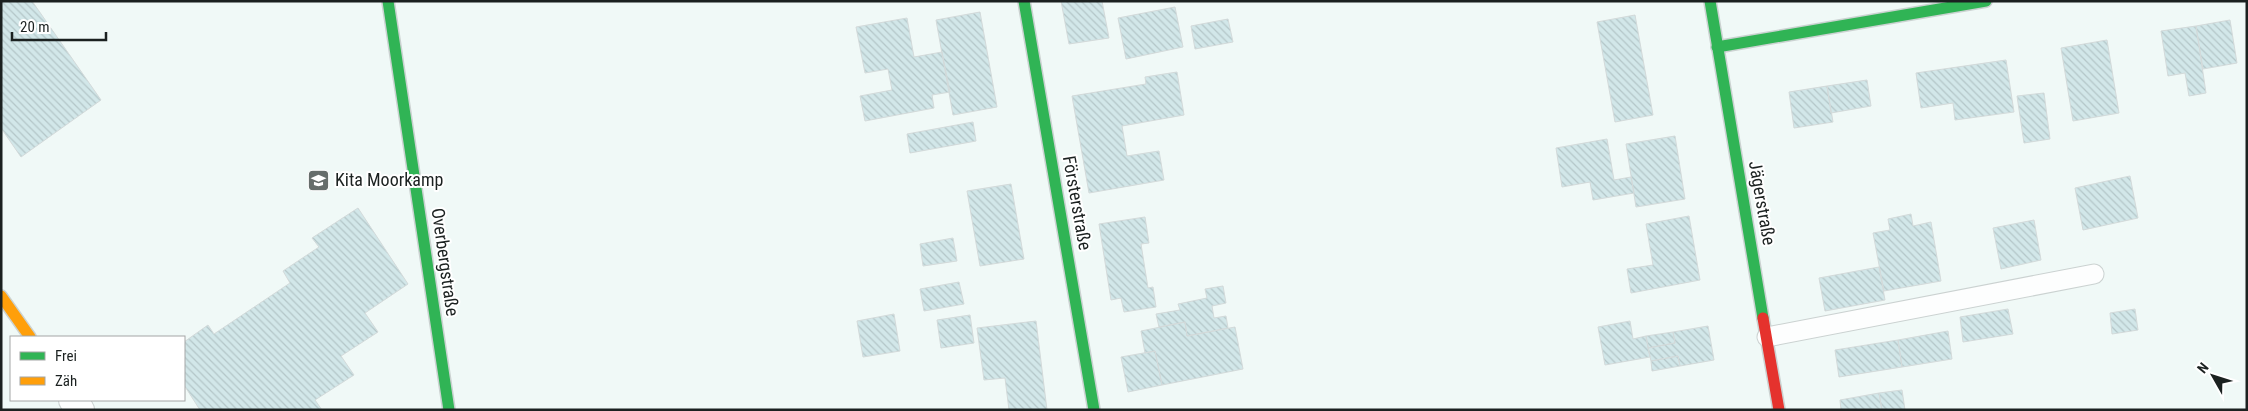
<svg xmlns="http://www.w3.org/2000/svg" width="2248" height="411" font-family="'Roboto Condensed',sans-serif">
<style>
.building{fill:url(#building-back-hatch);stroke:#d3dada}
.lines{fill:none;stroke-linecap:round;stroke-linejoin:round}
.lane-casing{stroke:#cbd2d1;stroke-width:21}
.street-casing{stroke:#cbd2d1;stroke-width:30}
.fast-casing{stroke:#cbd2d1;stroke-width:14}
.slow-casing{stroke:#cbd2d1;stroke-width:14}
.jam-casing{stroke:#cbd2d1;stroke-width:14}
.lane{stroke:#fdfefe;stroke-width:19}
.street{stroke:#fdfefe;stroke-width:28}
.fast{stroke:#30b455;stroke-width:11}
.slow{stroke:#ff9f0a;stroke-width:11}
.jam{stroke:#e5322d;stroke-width:11}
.labels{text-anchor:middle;stroke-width:4;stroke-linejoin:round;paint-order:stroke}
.poi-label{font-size:18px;fill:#1b2120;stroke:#fff;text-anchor:start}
.street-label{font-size:18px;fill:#1b2120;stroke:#fff}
</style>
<defs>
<pattern id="building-back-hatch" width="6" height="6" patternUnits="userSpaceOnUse" patternTransform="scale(1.25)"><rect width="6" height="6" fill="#d2e7e9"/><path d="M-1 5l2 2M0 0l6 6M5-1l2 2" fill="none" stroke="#b4c6c8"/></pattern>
</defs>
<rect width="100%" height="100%" fill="#f0f9f7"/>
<!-- building -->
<path class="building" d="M1 1H32L101 100 21 157 1 128Z
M1061 1H1102L1109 38 1069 44Z
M1175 7 1183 47 1126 59 1118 18Z
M980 12 997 107 953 115 936 20Z
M1635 15 1653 115 1615 122 1597 22Z
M907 18 914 57 942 52 950 92 932 95 934 108 865 121 860 96 892 90 888 69 865 73 856 27Z
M1228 19 1233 42 1195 49 1191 26Z
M2230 20 2237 63 2203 69 2196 26Z
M2196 26 2206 93 2189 96 2185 73 2168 76 2161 31Z
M2107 40 2119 113 2073 121 2061 48Z
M2006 60 2014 112 1955 120 1953 103 1921 108 1916 73Z
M1177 72 1184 115 1122 126 1127 156 1159 151 1164 180 1089 193 1072 96 1146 84 1145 77Z
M1867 80 1871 106 1831 113 1827 86Z
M1827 86 1833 122 1794 128 1789 92Z
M2044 93 2050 139 2024 143 2017 96Z
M973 122 976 141 910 153 907 134Z
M1675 136 1685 199 1636 207 1626 144Z
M1607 139 1614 180 1631 177 1634 193 1593 200 1590 182 1562 187 1556 148Z
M2130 176 2138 218 2083 230 2075 188Z
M1011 184 1024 259 980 266 967 191Z
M358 208 408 284 365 313 378 332 341 356 354 375 315 400 322 410H200L184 385V342L208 325 214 334 290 283 283 271 319 247 312 238Z
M1911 214 1913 226 1931 222 1941 281 1884 291 1873 233 1890 230 1888 219Z
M1689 216 1700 280 1631 293 1627 269 1653 265 1646 224Z
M1145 217 1149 243 1141 244 1148 288 1153 287 1156 307 1124 312 1121 298 1111 300 1099 224Z
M2034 220 2041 260 2001 269 1993 228Z
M953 238 957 261 923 266 920 244Z
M1879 267 1885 300 1825 311 1819 278Z
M959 282 964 304 924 311 920 289Z
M1223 286 1226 303 1212 306 1214 318 1226 316 1228 328 1187 336 1185 322 1159 327 1156 314 1180 310 1178 304 1207 298 1205 289Z
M2008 309 2013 334 1963 342 1960 317Z
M2135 309 2138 330 2112 334 2110 313Z
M894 314 900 351 863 357 857 321Z
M970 315 974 343 941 348 937 320Z
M1036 321 1047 410H1009L1005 378 984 380 977 328Z
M1630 321 1633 339 1646 336 1650 357 1605 365 1598 327Z
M1185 322 1187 336 1235 327 1243 369 1162 385 1155 351 1145 353 1141 331Z
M1708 326 1714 360 1680 366 1678 356 1651 361 1648 348 1675 343 1673 332Z
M1948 331 1952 359 1902 367 1898 340Z
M1673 332 1675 343 1648 348 1646 336Z
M1898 340 1902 367 1839 377 1835 350Z
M1155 351 1162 385 1128 392 1121 357Z
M1678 356 1680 366 1652 371 1651 361Z
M1902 390 1905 410H1882L1879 393Z
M1879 393 1882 410H1841L1840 400Z"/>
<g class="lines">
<defs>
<path id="lane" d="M1767 337 2094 274"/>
<path id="street" d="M73 400 80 410"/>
<path id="fast" d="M388 1 449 410
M1024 1 1094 410
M1710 1 1763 318
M1717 47 1986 1"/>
<path id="slow" d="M1 296 30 337"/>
<path id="jam" d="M1763 318 1779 410"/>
</defs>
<!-- lane casing -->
<use href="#lane" class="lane-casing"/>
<!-- street casing -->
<use href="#street" class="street-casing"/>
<!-- fast casing -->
<use href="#fast" class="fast-casing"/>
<!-- slow casing -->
<use href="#slow" class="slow-casing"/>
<!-- jam casing -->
<use href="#jam" class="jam-casing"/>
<!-- lane -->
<use href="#lane" class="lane"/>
<!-- street -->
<use href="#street" class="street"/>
<!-- fast -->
<use href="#fast" class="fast"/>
<!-- slow -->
<use href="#slow" class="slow"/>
<!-- jam -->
<use href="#jam" class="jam"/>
</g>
<!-- icons -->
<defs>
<symbol id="school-square" viewBox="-11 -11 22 22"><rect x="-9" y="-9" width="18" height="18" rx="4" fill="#666d6b" stroke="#fff"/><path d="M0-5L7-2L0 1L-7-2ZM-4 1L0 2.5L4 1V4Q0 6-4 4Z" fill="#fff"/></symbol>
</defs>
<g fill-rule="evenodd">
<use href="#school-square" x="306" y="168" width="25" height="25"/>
</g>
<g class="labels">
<!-- poi labels -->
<g class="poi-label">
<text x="335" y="186">Kita Moorkamp</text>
</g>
<!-- street labels -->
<g class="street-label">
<text transform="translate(1077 203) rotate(80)" y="6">Försterstraße</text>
<text transform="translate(1762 203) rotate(80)" y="6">Jägerstraße</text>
<text transform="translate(445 262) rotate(82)" y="6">Overbergstraße</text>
</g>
</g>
<!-- border -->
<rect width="2248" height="411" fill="none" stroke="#1b2120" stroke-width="5"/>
<!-- legend -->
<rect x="10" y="336" width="175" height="65" fill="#ffffff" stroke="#a4a6a6"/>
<rect x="20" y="352" width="25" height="8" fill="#30b455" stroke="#a4a6a6"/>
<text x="55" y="361" font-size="15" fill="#1b2120">Frei</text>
<rect x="20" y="377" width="25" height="8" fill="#ff9f0a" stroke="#a4a6a6"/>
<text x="55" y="386" font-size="15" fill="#1b2120">Zäh</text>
<!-- north arrow -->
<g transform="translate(2213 376) rotate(309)" stroke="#ffffff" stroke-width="4" paint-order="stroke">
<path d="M0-4L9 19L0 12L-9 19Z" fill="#1b2120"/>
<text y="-8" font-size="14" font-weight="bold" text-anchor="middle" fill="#1b2120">N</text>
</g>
<!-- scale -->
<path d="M12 32v8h94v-8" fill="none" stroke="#1b2120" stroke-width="2.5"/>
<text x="20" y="32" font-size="15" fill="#1b2120" stroke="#ffffff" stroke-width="4" paint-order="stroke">20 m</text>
</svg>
